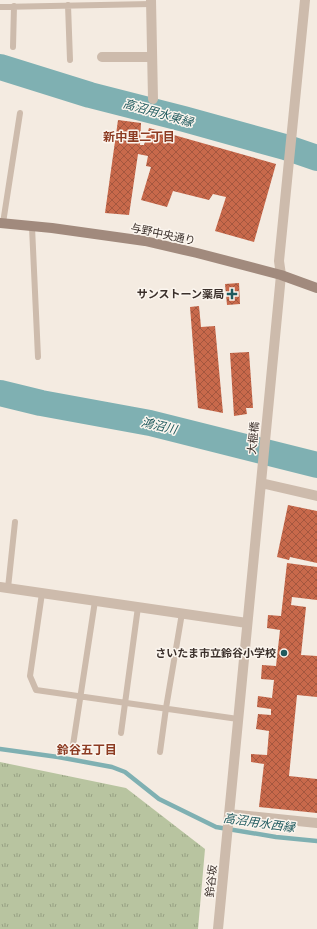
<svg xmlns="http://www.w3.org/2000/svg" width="317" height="929" font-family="'Alegreya Sans','Noto Sans JP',sans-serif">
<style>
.grass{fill:url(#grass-tufts)}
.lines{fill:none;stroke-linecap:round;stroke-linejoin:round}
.stream{stroke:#7fb0b2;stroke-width:4.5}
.river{stroke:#7fb0b2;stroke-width:26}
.building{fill:url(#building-cross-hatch)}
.lane{stroke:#cdbbac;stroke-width:6}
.street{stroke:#cdbbac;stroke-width:10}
.secondary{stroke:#a18a7d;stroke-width:10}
.poi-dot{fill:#1f5a5e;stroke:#fbf5ee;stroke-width:1.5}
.labels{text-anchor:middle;stroke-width:3;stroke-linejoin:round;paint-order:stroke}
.street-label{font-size:11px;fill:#3b302b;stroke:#fbf5ee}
.poi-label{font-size:11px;font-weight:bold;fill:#3b302b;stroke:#fbf5ee;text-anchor:end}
.water-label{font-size:12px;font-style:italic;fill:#1f5a5e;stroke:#fbf5ee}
.neighbourhood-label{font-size:12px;font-weight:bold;fill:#8c3b22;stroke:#fbf5ee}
</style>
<defs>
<pattern id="grass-tufts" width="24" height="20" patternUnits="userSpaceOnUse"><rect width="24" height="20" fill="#b8c4a0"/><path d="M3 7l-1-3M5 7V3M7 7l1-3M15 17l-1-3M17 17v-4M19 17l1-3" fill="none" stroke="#97a083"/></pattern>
<pattern id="building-cross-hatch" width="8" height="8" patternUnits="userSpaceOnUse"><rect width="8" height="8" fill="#c8694b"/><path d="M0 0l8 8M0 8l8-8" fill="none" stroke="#a4573f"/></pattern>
</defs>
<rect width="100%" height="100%" fill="#f4ebe1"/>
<!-- grass -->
<path class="grass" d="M0 762 126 788 205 849 198 929H0Z"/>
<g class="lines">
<!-- stream -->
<path class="stream" d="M0 749 58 757 112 767 125 772 159 799 216 827 276 837 317 841"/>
<!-- river -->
<path class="river" d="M0 67 90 95 184 119 285 147 317 158
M0 393 41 403 150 423 317 465"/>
</g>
<!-- building -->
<path class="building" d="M118 120 141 123 140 145H144L149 128 276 164 254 242 215 231 226 197 213 194 209 200 173 191 167 207 141 200 151 167 146 166 148 156 138 154 129 215 105 213Z
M239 283 240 304 227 305 225 284Z
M199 306 201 327 215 326 223 413 198 408 190 307Z
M249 352 253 408H246L247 414 234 416 230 353Z
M288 505 317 511V563L290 557 289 560 277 557Z
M287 563 317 567V600L292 597 291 605 306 607 301 655 317 656V697L297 695 289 776 317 779V813L259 807 264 764 251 762V754L267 755 269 731 256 729 258 714 271 715V709L257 707 258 696 272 698 274 680 261 679 262 665 276 666 280 630 267 628 268 615 281 616Z"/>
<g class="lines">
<!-- lane -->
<path class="lane" d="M68 5 70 60
M0 7 151 4
M13 47 14 6
M3 223 20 113
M32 227 38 357
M8 588 15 522
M42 593 30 676 36 690 238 719
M121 733 138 607
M73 745 95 601
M160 752 166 708 182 613"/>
<!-- street -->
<path class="street" d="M151 0 153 99
M102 57H152
M261 483 317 496
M0 587 247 623
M229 814 317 823
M218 929 281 275 279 261 305 0"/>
<!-- secondary -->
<path class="secondary" d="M0 223 52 228 145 241 197 253 281 275 317 288"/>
</g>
<!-- markers -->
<g class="poi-dot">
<path d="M230 288h4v4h4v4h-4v4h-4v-4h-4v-4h4z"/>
<circle cx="284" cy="653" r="4"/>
</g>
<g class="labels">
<!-- street labels -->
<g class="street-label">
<text transform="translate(163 234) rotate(12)" y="4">与野中央通り</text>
<text transform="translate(253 438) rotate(-84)" y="4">大榧橋</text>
<text transform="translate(211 881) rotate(-84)" y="4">鈴谷坂</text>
</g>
<!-- poi labels -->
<g class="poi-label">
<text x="224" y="298">サンストーン薬局</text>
<text x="276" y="657">さいたま市立鈴谷小学校</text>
</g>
<!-- water labels -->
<g class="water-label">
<text transform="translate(158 113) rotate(16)" y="4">高沼用水東縁</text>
<text transform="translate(159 426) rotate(13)" y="4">鴻沼川</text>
<text transform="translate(259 823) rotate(8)" y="4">高沼用水西縁</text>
</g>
<!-- neighbourhood labels -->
<g class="neighbourhood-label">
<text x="139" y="141">新中里二丁目</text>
<text x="87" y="754">鈴谷五丁目</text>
</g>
</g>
</svg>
